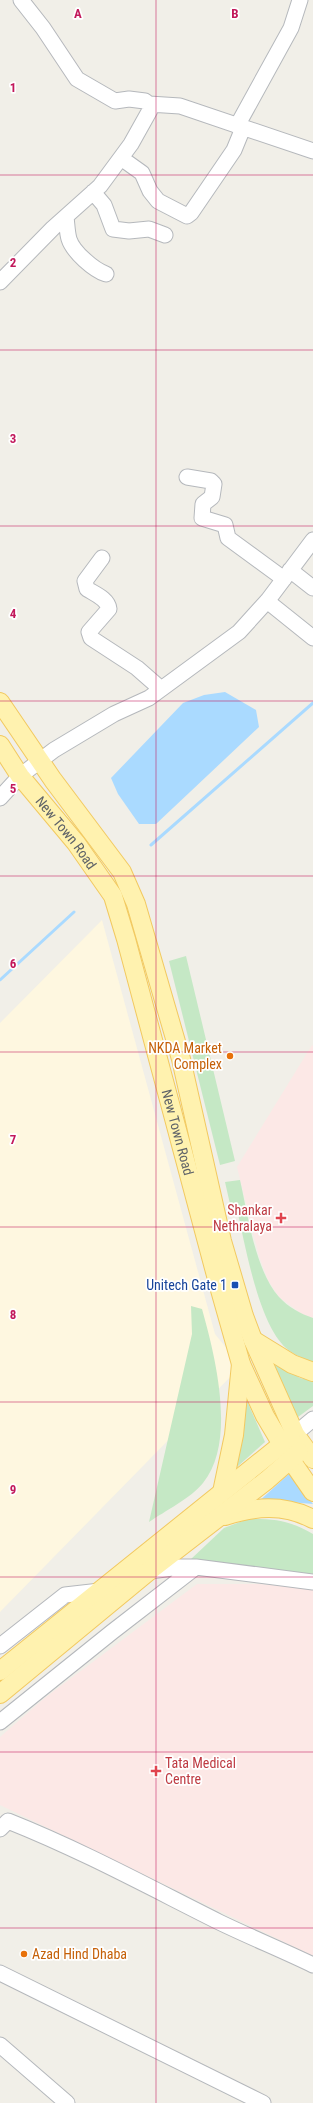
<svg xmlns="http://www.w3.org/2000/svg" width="313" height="2103" font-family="'Roboto Condensed',sans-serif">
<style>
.commercial{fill:#fef7e0}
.medical{fill:#fce8e6}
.green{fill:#c5e8c5}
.water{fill:#aadaff}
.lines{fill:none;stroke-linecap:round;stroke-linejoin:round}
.stream{stroke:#aadaff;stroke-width:3}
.minor-casing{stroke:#b5b8bc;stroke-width:17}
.major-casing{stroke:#f2c960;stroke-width:20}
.minor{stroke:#fff;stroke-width:15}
.major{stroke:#fff2af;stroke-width:18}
.grid{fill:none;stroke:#c2185b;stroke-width:1;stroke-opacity:0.55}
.food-dot{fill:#e8710a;stroke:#fff;stroke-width:1.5}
.health-dot{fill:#e0444e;stroke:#fff;stroke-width:1.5}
.transit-dot{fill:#1a4fb4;stroke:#fff;stroke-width:1.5}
.labels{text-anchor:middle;stroke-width:3.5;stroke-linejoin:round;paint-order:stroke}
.street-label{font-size:14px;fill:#5f6368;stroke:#fff}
.food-label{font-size:14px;fill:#c56008;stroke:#fff;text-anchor:end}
.health-label{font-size:14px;fill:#be3a42;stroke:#fff;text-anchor:end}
.transit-label{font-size:14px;fill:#164399;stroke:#fff;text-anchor:end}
.grid-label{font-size:13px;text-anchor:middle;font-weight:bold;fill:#c2185b;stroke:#fff;stroke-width:3.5;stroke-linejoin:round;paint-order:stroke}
</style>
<rect width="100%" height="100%" fill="#f1efe8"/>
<!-- commercial -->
<path class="commercial" d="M102 920 215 1334 241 1366 0 1612V1023Z"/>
<!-- medical -->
<path class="medical" d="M312 1045 313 1046V1318L302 1314 279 1297 268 1280 259 1256 237 1167Z
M197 1584H258L313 1588V1956L0 1805V1737L46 1697Z"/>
<!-- green -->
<path class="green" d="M186 956 235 1161 220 1165 169 961Z
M240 1180C248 1215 255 1270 279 1297 288 1307 301 1314 313 1318V1362C303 1358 294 1355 286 1348 259 1324 246 1249 238 1214L230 1204 225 1182Z
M191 1306 202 1309C215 1355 237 1442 203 1483 191 1498 165 1511 149 1522L192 1334Z
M270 1359 300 1378 313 1381V1406L298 1417Z
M244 1394 265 1442 228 1475Z
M248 1519C276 1519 288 1520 313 1534V1574L190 1560 224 1528Z"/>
<!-- water -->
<path class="water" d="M225 692 256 710 259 727 156 824H139L118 794 111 778 183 703 204 695Z
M290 1473 313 1504 278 1501 257 1503Z"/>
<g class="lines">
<!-- stream -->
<path class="stream" d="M151 845 313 703
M0 980 74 912"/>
<defs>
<path id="minor" d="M149 104 180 106 313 151
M237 126 291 28 300 0
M121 158 142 173 150 191 158 201 187 216 191 213 234 150 243 128
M93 192 104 205 113 229 129 231 149 229 165 235
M66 217C67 224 67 232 69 239 73 252 94 270 106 274
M0 282 53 228 100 186 131 144 150 110 149 104 145 101 129 99 115 101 77 79 43 28 21 0
M187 477 211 481 214 484 212 497 203 504 202 518 225 525 228 538 284 579
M102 558 85 581 87 589C95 594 108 599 109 609L89 632 91 638 137 668 161 689
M290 570 313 588
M267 601 313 638
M0 798 20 776 54 750 114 714 149 698 239 632 268 600 313 540
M295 1434 313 1419
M151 1571 179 1567H196L313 1582
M0 1646 65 1595 100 1591
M0 1722 112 1632 196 1567
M0 1829 8 1821C81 1850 149 1887 219 1922 250 1937 282 1950 313 1965
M0 1973 263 2103
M0 2045 67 2103"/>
<g id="major">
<path d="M0 702 53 780 122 872 136 904 181 1059 222 1241 244 1316 253 1340 295 1434 313 1459"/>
<path id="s1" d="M0 745 20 776 76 843 113 896 126 939 218 1283 241 1364 265 1416 293 1463 313 1492"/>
<path d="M253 1340 292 1364 313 1372"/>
<path d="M222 1492 234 1435 241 1364"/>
<path d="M225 1516C255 1506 284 1504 313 1519"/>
<path d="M0 1671 291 1437"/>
<path d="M0 1694 149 1571 267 1480 299 1452"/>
</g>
</defs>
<!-- minor casing -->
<use href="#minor" class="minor-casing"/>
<!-- major casing -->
<use href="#major" class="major-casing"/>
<!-- minor -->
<use href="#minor" class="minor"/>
<!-- major -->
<use href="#major" class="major"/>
</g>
<!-- grid -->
<path class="grid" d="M156 0V2103M0 175H313M0 350H313M0 526H313M0 701H313M0 876H313M0 1052H313M0 1227H313M0 1402H313M0 1577H313M0 1752H313M0 1928H313"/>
<!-- markers -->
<g class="food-dot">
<circle cx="230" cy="1056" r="4"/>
<circle cx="24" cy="1954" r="4"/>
</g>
<g class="health-dot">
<path d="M279 1212h4v4h4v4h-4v4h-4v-4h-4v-4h4z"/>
<path d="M154 1765h4v4h4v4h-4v4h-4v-4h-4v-4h4z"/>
</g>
<rect class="transit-dot" x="231" y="1281" width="8" height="8" rx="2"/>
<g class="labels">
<!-- street labels -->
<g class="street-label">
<text dy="5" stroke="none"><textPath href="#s1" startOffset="110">New Town Road</textPath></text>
<text dy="5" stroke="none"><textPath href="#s1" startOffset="434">New Town Road</textPath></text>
</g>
<!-- food labels -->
<g class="food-label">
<text x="222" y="1053">NKDA Market<tspan x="222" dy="16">Complex</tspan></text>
<text x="32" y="1959" text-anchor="start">Azad Hind Dhaba</text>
</g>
<!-- health labels -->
<g class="health-label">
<text x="272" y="1215">Shankar<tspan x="272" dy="16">Nethralaya</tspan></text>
<text x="165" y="1768" text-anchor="start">Tata Medical<tspan x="165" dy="16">Centre</tspan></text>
</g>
<!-- transit labels -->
<g class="transit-label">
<text x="227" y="1290">Unitech Gate 1</text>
</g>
</g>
<g class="grid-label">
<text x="78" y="18">A</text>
<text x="235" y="18">B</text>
<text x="13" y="92">1</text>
<text x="13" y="267">2</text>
<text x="13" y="443">3</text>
<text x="13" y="618">4</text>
<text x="13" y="793">5</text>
<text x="13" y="968">6</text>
<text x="13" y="1144">7</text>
<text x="13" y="1319">8</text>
<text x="13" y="1494">9</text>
</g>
</svg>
